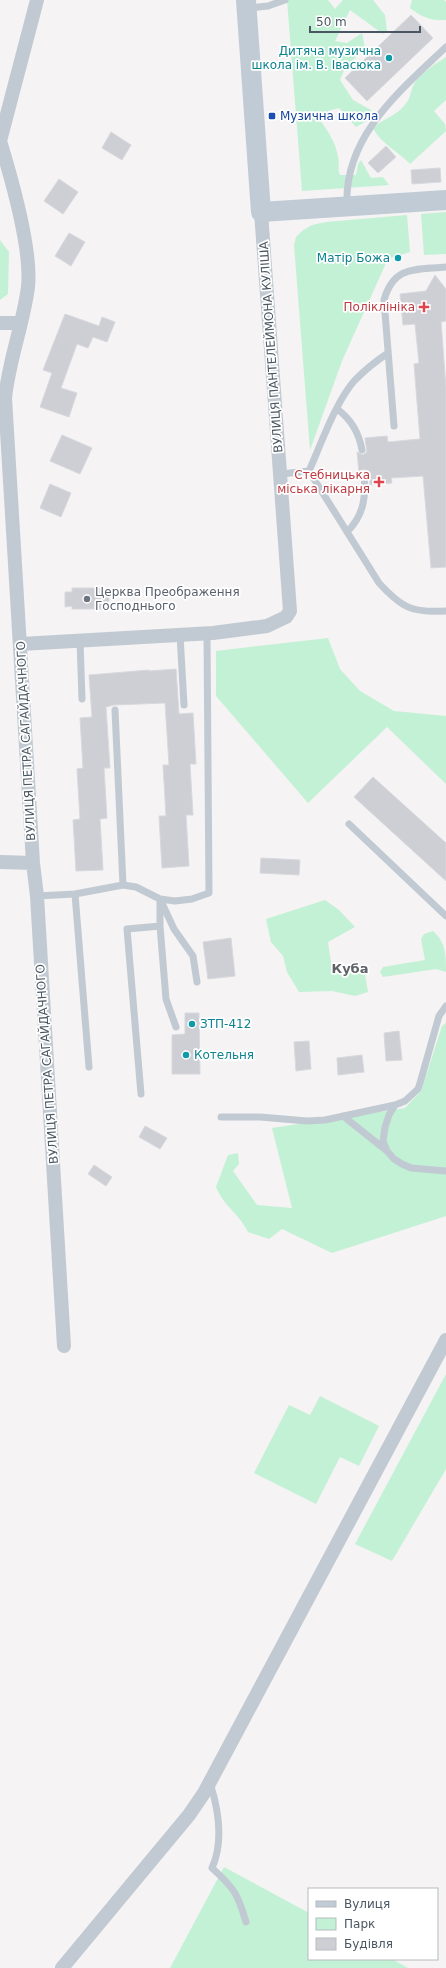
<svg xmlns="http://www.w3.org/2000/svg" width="446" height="1968" font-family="'DejaVu Sans',sans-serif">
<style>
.green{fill:#c3f1d5}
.building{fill:#cdcfd5;stroke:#d7d9de}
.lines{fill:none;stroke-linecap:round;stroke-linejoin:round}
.lane{stroke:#c1cad2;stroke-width:7}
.street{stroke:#c1cad2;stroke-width:14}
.secondary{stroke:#c1cbd6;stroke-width:20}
.culture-dot{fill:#0f9aa8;stroke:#fff;stroke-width:1.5}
.transit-dot{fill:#1a4fb4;stroke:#fff;stroke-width:1.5}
.health-dot{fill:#e0444e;stroke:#fff;stroke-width:1.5}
.worship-dot{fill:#6b7280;stroke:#fff;stroke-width:1.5}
.labels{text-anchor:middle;stroke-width:3.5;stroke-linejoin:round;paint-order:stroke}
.culture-label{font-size:12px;fill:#0d838f;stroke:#fff;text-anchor:end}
.transit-label{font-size:12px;fill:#164399;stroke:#fff;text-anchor:start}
.health-label{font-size:12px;fill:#be3a42;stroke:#fff;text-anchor:end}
.street-label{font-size:12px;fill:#4a5661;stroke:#fff}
.worship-label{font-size:12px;fill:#5b616d;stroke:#fff;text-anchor:start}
.neighbourhood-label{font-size:13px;font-weight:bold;fill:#5f6368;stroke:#fff}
</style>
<rect width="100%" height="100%" fill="#f5f3f3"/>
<!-- green -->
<path class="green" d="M287 0H328L335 9 343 0H373L385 15 387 31 383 34 350 10 335 41 347 43 362 33 365 48 345 68 340 80 353 100 371 110 372 118 356 127 339 108 328 111 320 120C328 131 336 143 338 157 340 163 337 168 340 175H356L358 164 361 160 371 178 383 177 389 185 302 191Z
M412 0H444L446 2V20C431 21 421 17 410 8Z
M446 57V100L434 111 445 124 446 131 410 164C399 152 380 143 373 128 384 118 399 115 407 102 411 97 411 88 415 82 423 72 435 64 446 57Z
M446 212V254L424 255 421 214Z
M407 215 410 252 391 258 386 263 342 361 310 450 294 245 296 237 302 231 312 225 326 222Z
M0 240 9 252 8 294 0 300Z
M328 638 340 669 360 691 394 711 446 716V784L387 727 308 803 216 696V651Z
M325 900 339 910 355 927 328 942 331 962 340 974 364 968 368 992 355 996 332 991 299 992 287 972 283 956 271 942 266 919Z
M433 931C446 942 446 956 446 972L436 969 383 977 380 972 383 967 425 960 421 939 424 934Z
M446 1023V1216L332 1253 282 1229 269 1239 248 1232C238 1212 225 1208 216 1187L228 1155 238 1153 239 1164 233 1171 257 1205 292 1208 272 1128 405 1108 421 1091 442 1026Z
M446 1374V1469L392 1561 355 1544Z
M320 1396 379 1426 359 1466 340 1457 316 1504 254 1473 289 1405 310 1415Z
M224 1867 309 1913V1959H392L408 1968H170Z"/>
<!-- building -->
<path class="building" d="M411 15 433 38 367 101 345 78Z
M111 132 131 145 122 160 102 148Z
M386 146 396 157 378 173 368 163Z
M440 168 441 182 412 184 411 170Z
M59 179 78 192 63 214 44 201Z
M69 233 85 242 71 266 55 256Z
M435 275 446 289V321L441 322 446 387V567L431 568 423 476 391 478 392 483 370 485 368 471 363 469 359 473 357 452 363 455 367 452 365 438 387 436 388 442 420 439 414 364 419 363 415 324 403 325 400 294 426 291Z
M65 314 99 326 102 317 115 322 107 342 93 337 88 348 77 344 61 388 77 393 69 417 40 407 52 373 43 370Z
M62 435 92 448 80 474 50 461Z
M50 484 71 493 61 517 40 508Z
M72 588H104V591L109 597V601L104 606V609H72V606L65 607V592H72Z
M176 669 179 714 193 713 196 764H190L193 815H186L189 866 162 868 159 816H166L163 765H169L165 703 114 705 106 707 110 768H104L107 818 100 819 103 870 76 871 73 820 80 819 77 769 83 768 80 718 92 717 89 675 149 670V671Z
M373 777 446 843V881L354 797Z
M261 858 300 860 299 875 260 873Z
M231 938 235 976 208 979 203 942Z
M185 1013H199L200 1074H172V1035L185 1034Z
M399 1031 402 1060 386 1061 384 1033Z
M309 1041 311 1069 296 1071 294 1042Z
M362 1055 364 1072 338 1075 337 1058Z
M145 1126 167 1138 160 1149 139 1137Z
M94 1165 112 1177 106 1186 88 1174Z"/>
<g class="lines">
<!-- lane -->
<path class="lane" d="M248 8 268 6 285 0
M347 205C344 136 400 91 446 47
M337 409C351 419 359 433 362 450
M394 426 384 300C394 265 416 270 446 267
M309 471C321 444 336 401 355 380 365 370 376 361 388 353
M281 474 309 471 379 583C402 608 412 613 446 611
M347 532C364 515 366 497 364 474
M180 635 184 705
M80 641 82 699
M115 710 123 885
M349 824 446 916
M75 894 89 1067
M37 896 75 894 123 885 136 887 160 899 175 901 192 899 209 893 207 634
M160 899V926L166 999 176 1027
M161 901 174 929 193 956 197 982
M446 1006 439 1016 420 1083 418 1089 405 1101 395 1105 389 1115 385 1127 383 1141 387 1151 394 1159 402 1164 411 1168 446 1171
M141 1094 127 929 160 926
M343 1116 387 1151
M221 1117H260L307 1121 325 1120 395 1105
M210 1783C219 1811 224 1841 212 1868 234 1888 238 1894 246 1922"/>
<!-- street -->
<path class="street" d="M0 141C11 177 32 250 28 287 23 325 9 360 5 398L33 863 37 896 64 1346
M0 141 37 0
M0 323H21
M21 644 213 633 267 626 286 617 290 611 261 212
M0 862 33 863
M62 1968 189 1815 204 1793 446 1340"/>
<!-- secondary -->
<path class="secondary" d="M246 0 261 212 446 200"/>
</g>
<!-- markers -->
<g class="culture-dot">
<circle cx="389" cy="58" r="4"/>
<circle cx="398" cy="258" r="4"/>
<circle cx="192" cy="1024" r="4"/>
<circle cx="186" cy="1055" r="4"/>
</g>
<rect class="transit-dot" x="268" y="112" width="8" height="8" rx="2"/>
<g class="health-dot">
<path d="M422 301h4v4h4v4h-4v4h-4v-4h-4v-4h4z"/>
<path d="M377 476h4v4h4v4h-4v4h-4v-4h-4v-4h4z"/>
</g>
<circle class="worship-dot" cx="87" cy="599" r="4"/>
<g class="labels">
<!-- culture labels -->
<g class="culture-label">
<text x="381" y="55">Дитяча музична<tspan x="381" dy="14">школа ім. В. Івасюка</tspan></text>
<text x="390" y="262">Матір Божа</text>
<text x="200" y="1028" text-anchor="start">ЗТП-412</text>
<text x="194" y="1059" text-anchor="start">Котельня</text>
</g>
<!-- transit labels -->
<g class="transit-label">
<text x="280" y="120">Музична школа</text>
</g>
<!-- health labels -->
<g class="health-label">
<text x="415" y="311">Поліклініка</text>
<text x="370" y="479">Стебницька<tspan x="370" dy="14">міська лікарня</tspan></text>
</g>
<!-- street labels -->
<g class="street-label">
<text transform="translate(271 347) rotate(-94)" y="4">ВУЛИЦЯ ПАНТЕЛЕЙМОНА КУЛІША</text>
<text transform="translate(26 741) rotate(-93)" y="4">ВУЛИЦЯ ПЕТРА САГАЙДАЧНОГО</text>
<text transform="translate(47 1064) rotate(-94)" y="4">ВУЛИЦЯ ПЕТРА САГАЙДАЧНОГО</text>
</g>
<!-- worship labels -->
<g class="worship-label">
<text x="95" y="596">Церква Преображення<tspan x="95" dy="14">Господнього</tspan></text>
</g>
<!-- neighbourhood labels -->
<g class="neighbourhood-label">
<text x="350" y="973">Куба</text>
</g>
</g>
<!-- legend -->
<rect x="308" y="1888" width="130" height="72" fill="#ffffff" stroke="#b7bbc0"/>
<rect x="316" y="1901" width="20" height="6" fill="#c1cbd6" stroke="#b7bbc0"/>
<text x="344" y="1908" font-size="12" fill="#4a5661">Вулиця</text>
<rect x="316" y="1918" width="20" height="12" fill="#c3f1d5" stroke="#b7bbc0"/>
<text x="344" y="1928" font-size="12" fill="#4a5661">Парк</text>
<rect x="316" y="1938" width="20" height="12" fill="#cdcfd5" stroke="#b7bbc0"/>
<text x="344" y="1948" font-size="12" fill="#4a5661">Будівля</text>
<!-- scale -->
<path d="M310 26v6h110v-6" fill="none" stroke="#4a5661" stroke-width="2"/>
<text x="316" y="26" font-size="12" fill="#4a5661" stroke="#ffffff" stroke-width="3" paint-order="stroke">50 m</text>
</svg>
